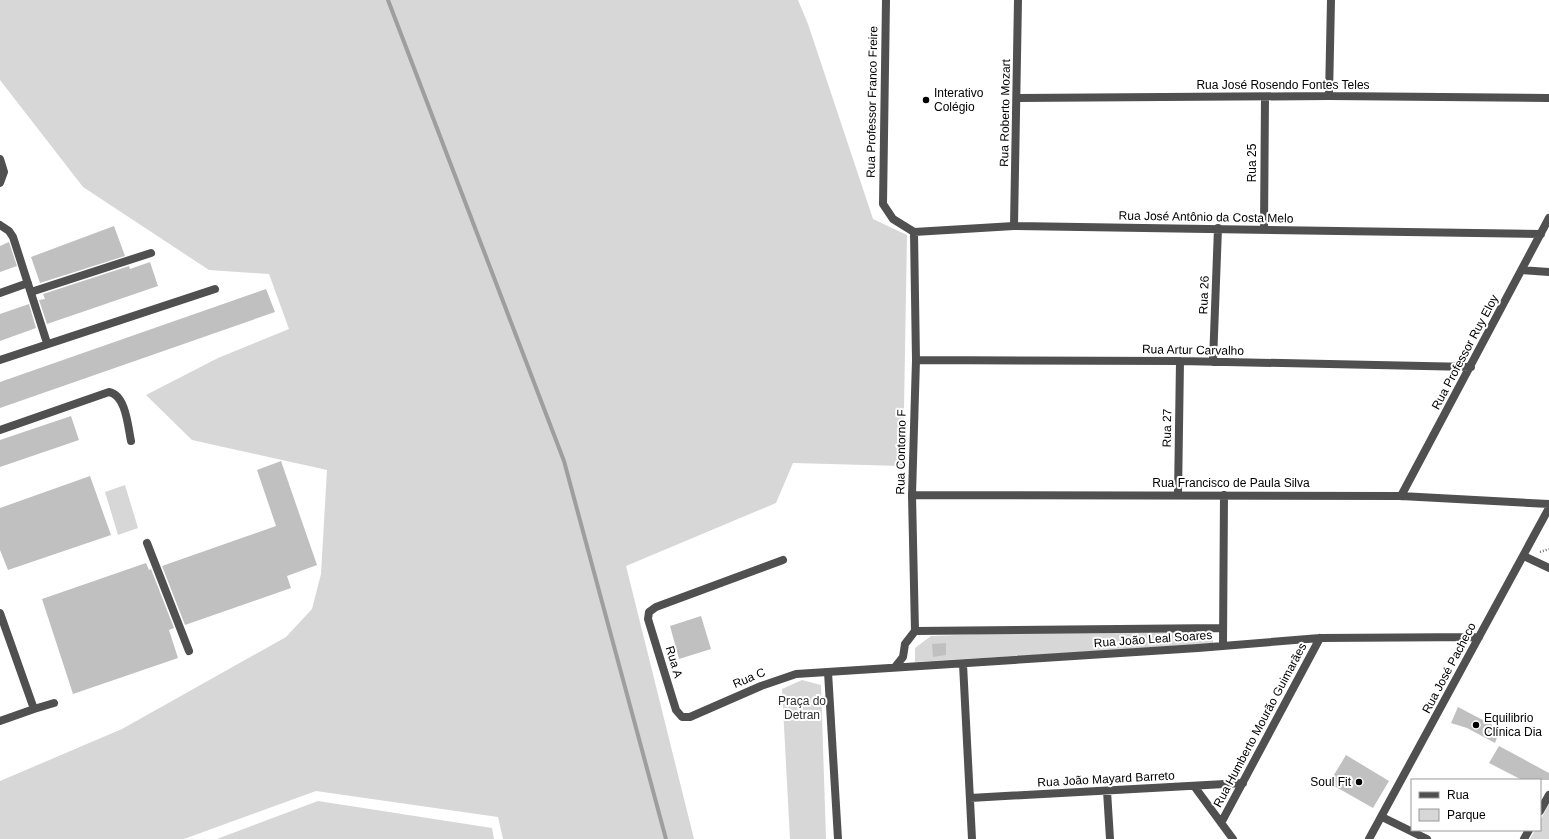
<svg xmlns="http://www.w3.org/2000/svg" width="1549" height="839" font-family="Arial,sans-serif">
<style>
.green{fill:#d7d7d7}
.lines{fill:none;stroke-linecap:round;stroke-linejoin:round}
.stream{stroke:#9e9e9e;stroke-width:4}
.building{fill:#c0c0c0}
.path{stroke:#727272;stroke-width:2.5;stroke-dasharray:1 2;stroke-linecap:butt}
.service{stroke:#505050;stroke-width:8}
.minor{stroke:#505050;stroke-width:8}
.tertiary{stroke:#505050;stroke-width:8}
.poi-dot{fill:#000;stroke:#fff;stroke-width:1.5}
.labels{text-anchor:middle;stroke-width:4;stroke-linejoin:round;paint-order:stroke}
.street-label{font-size:12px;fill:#000;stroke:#fff}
.poi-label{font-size:12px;fill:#000;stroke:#fff;text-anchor:start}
.park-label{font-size:12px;fill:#2e2e2e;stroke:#fff}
</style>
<rect width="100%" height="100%" fill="#fff"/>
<!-- green -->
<path class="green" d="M0 0H798L808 24 873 219 907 235 903 466 793 463 776 503 626 566 694 839H503L498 817 316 791 184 839H0V781L122 729 286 637 312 609 321 574 327 470 192 440 146 395 218 358 289 329 269 274 209 270 83 187 0 80Z
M125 485 138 528 118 535 105 492Z
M1213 625V644L915 662V648L931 636Z
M802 680 821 685 826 839H790L782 689Z
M318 801 492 828 494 839H217Z
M1549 804V839H1530L1535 830H1540V821Z"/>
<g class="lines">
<!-- stream -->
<path class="stream" d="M388 0 564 461 666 839"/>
</g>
<!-- building -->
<path class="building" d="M114 226 125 256 40 283 31 257Z
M9 242 17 266 0 272V246Z
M150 262 158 286 47 324 39 300 45 299 43 294 129 266 130 269Z
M266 289 275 312 0 408V382Z
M29 304 36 328 0 341V314Z
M71 416 79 440 0 467V440Z
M281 461 317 565 287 576 291 588 185 625 162 566 276 526 257 470Z
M90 476 111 535 8 570 0 550V508Z
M146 563 149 570 151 569 174 628 169 630 178 658 73 694 42 599Z
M701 616 711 649 679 659 670 626Z
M946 643V655L933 657 932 644Z
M1458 707 1500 729 1495 743 1467 728 1451 723Z
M1499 746 1549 773V780H1522L1489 763Z
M1346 755 1389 781 1373 808 1329 783Z"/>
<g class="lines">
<!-- path -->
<path class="path" d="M1540 552 1549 549"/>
<!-- service -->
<path class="service" d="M0 159 4 172 0 183
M0 225 9 231 13 237 47 343
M31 292 151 253
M0 293 28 283
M0 360 215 289
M0 430 109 392C126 395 128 427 131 441
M147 543 189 651
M0 613 34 709 0 721
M34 709 54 703"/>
<!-- minor -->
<path class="minor" d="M886 0 883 204 893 219 914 232 1014 226 1541 234
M1329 96 1331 0
M1018 98 1329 96 1549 98
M1014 226 1018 0
M1264 229 1265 97
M1522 270 1549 272
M916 360 1180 361 1471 367
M1213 362 1218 228
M912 495 1401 496 1549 504
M1178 495 1180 361
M1401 496 1549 218
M1524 556 1549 568
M783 560 656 607 649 612 648 619 676 710 682 717H690L761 686 796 674 1198 648 1320 638 1479 637
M915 631 1222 628
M1223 645 1224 495
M963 664 972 839
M895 667 903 657 905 644 915 631 912 495 916 360 914 232
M828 672 838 839
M1194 786 1233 839
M1107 791 1110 839
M970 798 1243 783
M1382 817 1427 839
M1221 823 1320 638
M1369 839 1549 508"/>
<!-- tertiary -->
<path class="tertiary" d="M1540 811 1549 795
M1524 839 1529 830"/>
</g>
<!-- markers -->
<g class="poi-dot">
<circle cx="926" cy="100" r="4"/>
<circle cx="1476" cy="725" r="4"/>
<circle cx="1359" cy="782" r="4"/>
</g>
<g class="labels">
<!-- street labels -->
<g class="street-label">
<text x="1283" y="89">Rua José Rosendo Fontes Teles</text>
<text transform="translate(872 102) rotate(-89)" y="4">Rua Professor Franco Freire</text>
<text transform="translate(1005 113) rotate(-89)" y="4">Rua Roberto Mozart</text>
<text transform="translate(1252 163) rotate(-90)" y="4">Rua 25</text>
<text transform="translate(1206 217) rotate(1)" y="4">Rua José Antônio da Costa Melo</text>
<text transform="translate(1204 295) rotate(-88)" y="4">Rua 26</text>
<text transform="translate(1193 350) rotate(1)" y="4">Rua Artur Carvalho</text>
<text transform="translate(1465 352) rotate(-62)" y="4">Rua Professor Ruy Eloy</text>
<text transform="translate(1167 428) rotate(-89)" y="4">Rua 27</text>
<text transform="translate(901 452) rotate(-89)" y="4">Rua Contorno F</text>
<text x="1231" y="487">Rua Francisco de Paula Silva</text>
<text transform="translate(1153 639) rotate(-4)" y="4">Rua João Leal Soares</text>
<text transform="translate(674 662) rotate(73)" y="4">Rua A</text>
<text transform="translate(1449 668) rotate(-62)" y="4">Rua José Pacheco</text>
<text transform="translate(749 678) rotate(-23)" y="4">Rua C</text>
<text transform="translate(1260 725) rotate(-62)" y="4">Rua Humberto Mourão Guimarães</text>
<text transform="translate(1106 779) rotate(-3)" y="4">Rua João Mayard Barreto</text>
</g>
<!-- poi labels -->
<g class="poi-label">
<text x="934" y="97">Interativo<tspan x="934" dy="14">Colégio</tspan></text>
<text x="1484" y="722">Equilibrio<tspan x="1484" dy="14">Clínica Dia</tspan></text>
<text x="1351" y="786" text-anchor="end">Soul Fit</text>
</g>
<!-- park labels -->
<g class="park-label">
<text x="802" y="705">Praça do<tspan x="802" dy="14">Detran</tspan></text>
</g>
</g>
<!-- legend -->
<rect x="1411" y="779" width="130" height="52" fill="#ffffff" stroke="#999999"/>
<rect x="1419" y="792" width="20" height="6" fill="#505050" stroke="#999999"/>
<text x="1447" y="799" font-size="12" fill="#000000">Rua</text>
<rect x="1419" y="809" width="20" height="12" fill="#d7d7d7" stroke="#999999"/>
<text x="1447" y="819" font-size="12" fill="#000000">Parque</text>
</svg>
